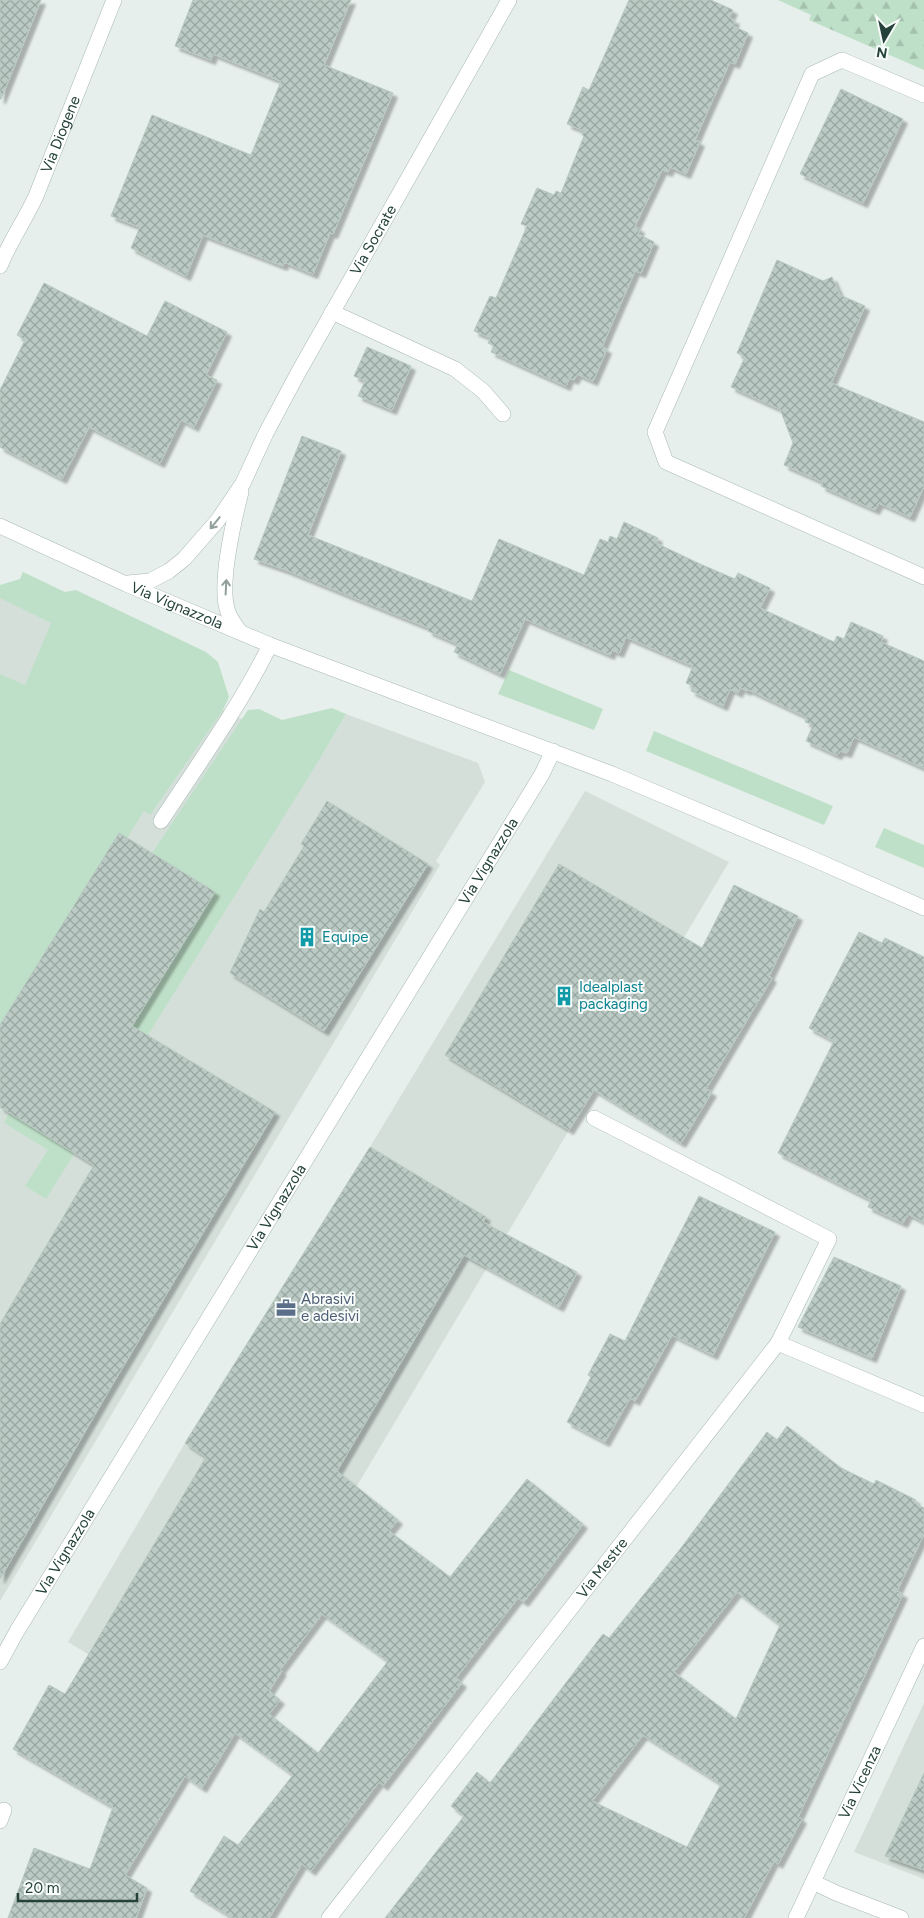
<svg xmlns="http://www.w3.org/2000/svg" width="924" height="1918" font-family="Figtree,sans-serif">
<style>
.built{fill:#d4dfda}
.green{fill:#bfe0c8}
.forest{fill:url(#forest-firs)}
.building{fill:url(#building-cross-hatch);stroke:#b8c9c2;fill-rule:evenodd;filter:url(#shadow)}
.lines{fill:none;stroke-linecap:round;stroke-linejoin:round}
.minor-casing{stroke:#a8b8b2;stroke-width:16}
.minor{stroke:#fff;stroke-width:15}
.oneway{stroke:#92a09c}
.labels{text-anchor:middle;stroke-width:4;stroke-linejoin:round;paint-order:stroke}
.street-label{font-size:15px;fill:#24423a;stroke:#f7fbf9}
.culture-label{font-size:15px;fill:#0d838f;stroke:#f7fbf9;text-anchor:start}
.service-label{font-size:15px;fill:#4e5e75;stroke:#f7fbf9;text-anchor:start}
</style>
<defs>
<pattern id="forest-firs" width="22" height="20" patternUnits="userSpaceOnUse" patternTransform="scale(1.25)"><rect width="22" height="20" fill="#bfe0c8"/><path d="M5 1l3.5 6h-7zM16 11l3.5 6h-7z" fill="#a4c1ad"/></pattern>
<pattern id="building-cross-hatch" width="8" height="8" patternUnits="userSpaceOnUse" patternTransform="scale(1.25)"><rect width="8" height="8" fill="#bbcac4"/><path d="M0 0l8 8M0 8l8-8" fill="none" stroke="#98a6a0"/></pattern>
<filter id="shadow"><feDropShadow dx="4.5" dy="4.5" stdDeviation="1" flood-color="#0004"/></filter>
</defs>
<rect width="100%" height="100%" fill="#e6efeb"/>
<!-- built -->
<path class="built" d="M0 585 186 692 321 757 346 714 478 763 485 782 436 861 440 865 0 1601Z
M585 791 729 862 212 1729 68 1642 185 1443 370 1147Z
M924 1703V1879L854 1852Z"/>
<!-- green -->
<path class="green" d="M23 572 65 592 76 590 206 652 218 662 229 697 223 710 150 815 144 811 127 838 119 833 0 1025V674L25 685 51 623 0 598V585L20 579Z
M509 670 603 709 594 730 498 694Z
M332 708 346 714 321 757 46 1199 25 1186 48 1150 4 1123 9 1113 59 1143 152 853 248 710 259 709 282 720Z
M654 731 833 806 824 825 646 751Z
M884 828 924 845V868L875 847Z"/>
<!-- forest -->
<path class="forest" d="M778 0H924V70L809 20 811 15Z"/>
<!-- building -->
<path class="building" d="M0 0H41L1 99H0Z
M193 0H351L324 65 393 93 333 234 330 233 313 274 284 262 283 266 203 235 186 276 131 248 140 227 111 216 152 115 251 155 281 81 213 54 211 60 175 46Z
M629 0H711L733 10 729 18 735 20 733 26 748 33 735 64 730 62 709 108 695 140 700 142 686 174 670 167 668 172 662 170 635 226 640 229 638 234 654 242 641 273 635 271 610 328 602 347 607 349 593 381 577 374 574 380 569 378 566 386 491 352 494 346 488 343 491 338 474 331 490 296 496 298 527 226 521 224 537 188 554 195 556 191 561 193 584 136 582 135 584 131 567 124 583 87 589 90Z
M841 89 903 119 863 203 800 174Z
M777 260 823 281 832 277 840 295 865 306 831 383 924 422V486L910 517 879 503 875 510 821 486 823 482 784 465 793 443 780 409 731 387 745 357 737 353Z
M44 283 147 336 165 301 227 332 206 375 217 380 194 427 181 420 160 463 89 427 62 479 0 447V390L25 340 17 335Z
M367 347 411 366 392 410 358 396 365 381 354 376Z
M302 436 341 451 308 535 472 601 499 539 584 575 600 539 608 542 610 536 617 539 624 522 658 538 656 543 700 564 735 579 738 573 770 588 760 608 834 642 837 636 844 639 851 622 883 636 881 642 924 661V768L854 737 847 753 840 751 837 755 806 741 813 725 805 722 807 717 747 689V691L740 688 738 693 730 689 723 706 691 691 693 686 686 683 693 666 626 637 619 653 612 650 610 655 525 619 500 674 454 652 458 644 428 631 429 628 286 570 254 559Z
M327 801 428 864 324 1031 230 973 260 909 264 912 304 846 301 844Z
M119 833 215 892 132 1026 275 1112 108 1392 0 1579V1324L94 1165 0 1107V1025Z
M559 864 702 948 734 885 798 916 769 976 772 978 706 1089 712 1092 681 1143 594 1090 569 1130 445 1055Z
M859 932 882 943 885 938 924 957V1222L908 1214 903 1223 868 1207 871 1200 778 1153 834 1041 809 1028Z
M370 1147 486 1217 483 1222 577 1272 559 1307 464 1255 337 1471 398 1520 389 1531 450 1577 527 1479 583 1524 524 1602 518 1598 456 1678 462 1683 383 1786 379 1782 311 1871 302 1864 269 1918H233L190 1891 224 1836 238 1845 293 1775 235 1733 202 1788 185 1776 125 1875 147 1888 136 1918H8L34 1848 90 1869 113 1807 13 1749 49 1685 65 1694 206 1457 185 1443ZM322 1614 388 1661 318 1753 269 1714 280 1700 269 1691 282 1671 280 1670Z
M699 1196 775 1232 713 1355 672 1335 635 1401 630 1398 605 1442 567 1422 591 1377 588 1375 610 1334 625 1341Z
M834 1257 901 1286 872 1358 798 1327Z
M787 1426 841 1468 874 1484 876 1480 916 1500 914 1503 924 1508V1534L897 1591 903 1594 798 1817 802 1819 778 1864 774 1861 744 1918H385L464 1816 451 1806 477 1772 490 1783 603 1634 609 1638 681 1548 767 1432 777 1440ZM737 1592 780 1625 736 1719 674 1672ZM643 1735 721 1784 687 1847 592 1801Z
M924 1773V1870L885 1856Z"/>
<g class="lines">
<defs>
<g id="minor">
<path d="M924 95 842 60 812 74 655 432 666 462 924 577"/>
<path id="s1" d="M0 266C10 241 25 220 36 196L114 0"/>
<path d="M332 312 455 369 483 391 503 414"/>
<path id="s2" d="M0 526 126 584 270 645 612 774 804 855 924 908"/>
<path id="s3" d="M128 583 150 581 169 571 184 559 218 520 243 483 266 433 298 373 509 0"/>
<path d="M240 632C236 626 230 619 228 612 218 585 234 520 241 492"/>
<path d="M161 821C199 763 240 706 270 645"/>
<path d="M594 1118 829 1239 778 1343"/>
<path id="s4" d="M0 1662 17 1631 542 774 553 751"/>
<path d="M0 1821 4 1810"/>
<path d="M813 1882 836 1893 901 1918"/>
<path id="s5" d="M329 1918 778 1343 924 1405"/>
<path id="s6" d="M796 1918 924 1646"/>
</g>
</defs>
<!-- minor casing -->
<use href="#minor" class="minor-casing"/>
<!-- minor -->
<use href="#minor" class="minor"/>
</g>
<!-- one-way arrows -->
<defs><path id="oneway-shaft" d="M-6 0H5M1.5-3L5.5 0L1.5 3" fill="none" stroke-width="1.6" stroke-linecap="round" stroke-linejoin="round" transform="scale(1.25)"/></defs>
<g class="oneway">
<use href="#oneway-shaft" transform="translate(215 523) rotate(129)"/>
<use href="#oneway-shaft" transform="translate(226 587) rotate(-87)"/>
</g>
<!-- icons -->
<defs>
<symbol id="building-bare" viewBox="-9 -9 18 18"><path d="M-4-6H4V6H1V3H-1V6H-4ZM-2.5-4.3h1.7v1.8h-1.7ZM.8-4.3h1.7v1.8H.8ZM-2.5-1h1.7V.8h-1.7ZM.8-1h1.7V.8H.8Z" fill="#0f9aa8" stroke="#f7fbf9" stroke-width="2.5" paint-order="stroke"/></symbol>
<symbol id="office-bare" viewBox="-9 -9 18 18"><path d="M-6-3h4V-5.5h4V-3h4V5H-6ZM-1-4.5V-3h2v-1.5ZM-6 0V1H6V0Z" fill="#5c6f8a" stroke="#f7fbf9" stroke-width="2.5" paint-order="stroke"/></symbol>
</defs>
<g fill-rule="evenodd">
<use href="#building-bare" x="293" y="923" width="28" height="28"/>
<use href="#building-bare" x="550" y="982" width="28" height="28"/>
<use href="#office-bare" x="272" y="1294" width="28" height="28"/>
</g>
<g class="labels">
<!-- street labels -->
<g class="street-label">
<text dy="5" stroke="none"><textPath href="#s1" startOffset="145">Via Diogene</textPath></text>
<text dy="5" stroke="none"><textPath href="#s3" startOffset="435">Via Socrate</textPath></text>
<text dy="5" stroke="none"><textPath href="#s2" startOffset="194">Via Vignazzola</textPath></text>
<text dy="5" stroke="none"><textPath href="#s4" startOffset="938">Via Vignazzola</textPath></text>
<text dy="5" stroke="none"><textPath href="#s4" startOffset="532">Via Vignazzola</textPath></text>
<text dy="5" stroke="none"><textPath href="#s4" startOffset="128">Via Vignazzola</textPath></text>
<text dy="5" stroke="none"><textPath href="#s5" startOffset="444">Via Mestre</textPath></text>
<text dy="5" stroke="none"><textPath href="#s6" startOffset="150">Via Vicenza</textPath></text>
</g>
<!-- culture labels -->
<g class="culture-label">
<text x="322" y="942">Equipe</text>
<text x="579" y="992">Idealplast<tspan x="579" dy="17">packaging</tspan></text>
</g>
<!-- service labels -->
<g class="service-label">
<text x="301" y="1304">Abrasivi<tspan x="301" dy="17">e adesivi</tspan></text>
</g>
</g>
<!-- north arrow -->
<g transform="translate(884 40) rotate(189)" stroke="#f7fbf9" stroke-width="4" paint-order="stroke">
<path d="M0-4L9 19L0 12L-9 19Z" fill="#24423a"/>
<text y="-8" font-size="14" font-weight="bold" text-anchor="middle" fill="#24423a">N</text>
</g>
<!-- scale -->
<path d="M18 1893v8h119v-8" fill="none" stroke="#24423a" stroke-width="2.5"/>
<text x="25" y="1893" font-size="15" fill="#24423a" stroke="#f7fbf9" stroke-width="4" paint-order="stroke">20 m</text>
</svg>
